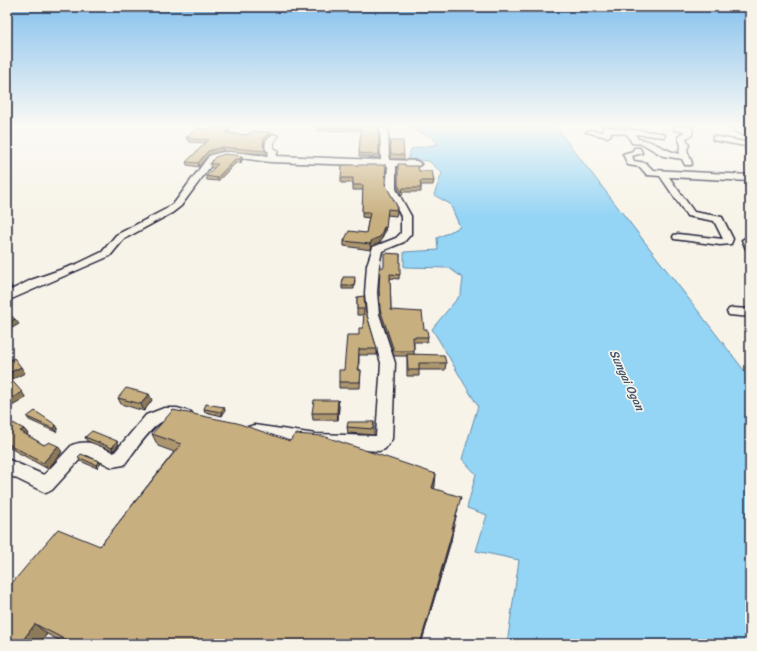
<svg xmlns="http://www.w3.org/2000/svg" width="757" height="651" font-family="Sriracha,sans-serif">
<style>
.water{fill:#94d4f5;stroke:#668dab}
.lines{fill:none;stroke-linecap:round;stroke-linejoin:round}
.street-casing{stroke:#22223b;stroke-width:3}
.street{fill:#f7f3e8;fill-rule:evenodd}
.wall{fill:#ac966d;stroke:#22223b}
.shaded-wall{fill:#8c7a59;stroke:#22223b}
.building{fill:#c8af7f;stroke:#22223b}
.labels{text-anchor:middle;stroke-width:3.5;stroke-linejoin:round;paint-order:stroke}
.water-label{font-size:12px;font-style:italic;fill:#445773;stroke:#f7f3e8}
</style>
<rect width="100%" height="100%" fill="#f7f3e8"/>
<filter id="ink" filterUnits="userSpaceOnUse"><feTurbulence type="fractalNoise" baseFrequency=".025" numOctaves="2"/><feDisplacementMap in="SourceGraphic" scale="8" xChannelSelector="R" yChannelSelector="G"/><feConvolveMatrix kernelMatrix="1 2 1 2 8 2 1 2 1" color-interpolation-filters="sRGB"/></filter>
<g filter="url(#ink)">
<!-- water -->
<path class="water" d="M409 126H555L750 378V644H507L519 560 476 551 487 515 467 508 476 474 462 459 478 406C461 380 448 354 432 329L461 294 463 278 449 268 404 267V252L438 250 437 238 460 227 450 204 434 195 442 173 429 161 408 159 411 149 438 144 431 136 412 130Z"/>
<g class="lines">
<defs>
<path id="street" d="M380 126H388L389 160 417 161 421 164 417 167 396 166V189L411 216V234L404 242 382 251 379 265 377 293 379 314 395 363 392 439 385 449 379 451 316 447 254 439 248 437 246 432 248 427 254 425 316 434 376 436 381 363 367 314 365 293 367 265 373 247 396 238 401 233V216L386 189 388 166 270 162 226 156 215 160 181 206 172 213 124 239 110 256 7 301V292L31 280 77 264 102 252 116 235 166 209 175 202 209 156C227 147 248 155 267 156L269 152 265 149 266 141 274 134 278 136 274 141 273 148 278 151 276 156 381 160Z
M675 126 689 127 693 129 692 135 686 138 689 145 687 150 692 163 691 165H685L682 159 663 156 643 144 632 143 627 134 610 132 611 135 607 137 586 132 590 130 603 132V127H608L661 133 665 135 664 137 635 134 638 139C654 140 664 151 680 154L679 150 681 145 678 137 685 131 674 130Z
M727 126H737L750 135V140Z
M713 136 750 143V147L713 140Z
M634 148H640L642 153 632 156 634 161 646 163 653 170 750 175V181L669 177 694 212 722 217 733 239 731 244 720 245 674 239 673 237 674 235 678 234 723 239 714 221 687 216 660 176 647 175 640 167 628 165 623 154 633 151Z
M747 237 750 238V250L746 249 742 240Z
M733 308 750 309V317L729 315 727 312 729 309Z
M164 408H177L191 412 194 416 191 420C182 423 173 419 164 421 153 423 132 455 124 465L112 467 87 455 83 456 52 490 46 493 7 474V459L44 475 72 445C91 439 97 445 114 453L146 415Z"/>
</defs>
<!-- street casing -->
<use href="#street" class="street-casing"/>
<!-- street -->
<use href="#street" class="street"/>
</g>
<!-- wall -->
<path class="wall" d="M215 126H234L228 133 247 135H271L265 141 264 146 265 148 266 152 265 154 223 151 208 155 199 167 187 165 186 162 206 143 189 142 188 140H187L186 137 212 130Z
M379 126V158L359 156 361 130 318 131V128Z
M390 141 404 155V159H390Z
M225 154 242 160 241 163H236L218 181 207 180 206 176 214 168H211L210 164Z
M398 164 419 171 434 181 433 185H421V192H403L402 196 398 189Z
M386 165 385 185 397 206V212L396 216 387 215 385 233H384L380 243 372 246 371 250 344 246V241L366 233 369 218 362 217 363 190H353V183H341V178Z
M400 254 399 279 390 278 391 310 424 329 428 337 427 342H414V354L446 363 445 370H419V376H407V356H394L380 314 379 289 384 267Z
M355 280 354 289H342V286Z
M357 297 365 309 377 349V355H359V370H361L360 388H339V382L344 370 363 328 364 315H357Z
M118 398 152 400 144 411 121 404Z
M339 406 338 420H313L312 413Z
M204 409 225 410 222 416 205 412Z
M27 417 58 428 56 432 29 420Z
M374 422V435L348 433 347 427Z
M7 424 9 426 24 429 28 434 27 435 44 445 62 452 48 469 10 448 7 450Z
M152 434 290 441 435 486 434 488 458 509 453 529 451 541 421 644H66L47 634 39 644H7L100 546 174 452 158 446Z
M85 437 119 444 113 451 87 441Z
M78 457 99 461 101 464 97 468 80 461Z"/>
<!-- shaded-wall -->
<path class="shaded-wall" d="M231 126 234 127 226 136 225 133Z
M270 132 271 135 265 141 264 149 263 146 264 138Z
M222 147 223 151 208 155 199 167 198 163 208 151Z
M242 156V160L241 163 240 159Z
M235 159 236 163 218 181 217 178Z
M384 227V233L380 243 372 246 371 250 370 244 372 240Z
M7 279 12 288 7 291Z
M15 319 19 324 7 331V323Z
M21 367 25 373 11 380 7 374Z
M22 392 26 398 7 409V401Z
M149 394 152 400 144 411 141 404Z
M338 400 339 406 338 420 337 413Z
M224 407 225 410 222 416 221 412Z
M56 425 58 428 56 432 54 429Z
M24 429 28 434 24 437 20 431Z
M117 441 119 444 113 451 112 448Z
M7 445 10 448 7 450Z
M58 446 62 452 48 469 43 463Z
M99 461 101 464 97 468 96 465Z
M436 474 435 486 430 499 432 488Z
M453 529 451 541 421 644H420Z
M35 624 47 634 39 644H20Z"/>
<!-- building -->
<path class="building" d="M215 126H231L225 133 247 135 252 131 270 132 264 138 263 146 265 148 264 151 222 147 208 151 198 163 186 162 209 140 188 139 190 137H186L198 128 212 130Z
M318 126H379V155L359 153 361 127 318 128Z
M390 141H403L404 155 391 154Z
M225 154 242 156 240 159H235L217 178 206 176 218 164H210L215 157Z
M398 164H405V166H418L419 171H432L434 181H420L421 188H403L402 192 398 185Z
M342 165H386L385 184 397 206 396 210 388 209 386 228 384 227 380 237 372 240 370 244 344 241 349 231 366 233 370 212H362L363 185H353V178H341Z
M384 253 400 254V275L390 274 391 310 422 312 424 329H427L428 337H413L414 351H394L380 309 379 289 380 267H384Z
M343 277H355L354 286H342Z
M364 296 365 309 377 349H359L358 370H361L360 382H339V370H344L347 335H359V328H363L364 309H357V297Z
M7 312 15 319 7 323Z
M407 354 444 355 446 363H419V370H408Z
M14 358 21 367 7 374V362Z
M7 375 22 392 7 401Z
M126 388 149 394 141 404 118 398Z
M314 400H338L337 413H312Z
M206 404 224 407 221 412 204 409Z
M173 410 237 423 290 441 295 434 323 436 436 474 432 488 461 497 452 529H453L420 644H66L68 641 35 624 20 644H7V589L58 529 100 546 181 444 152 434Z
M35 411 56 425 54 429 27 417Z
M348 422H374L373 429 347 427Z
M13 423 24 429 20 431 44 445 49 442 58 446 43 463 7 443V424L9 426Z
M92 431 117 441 112 448 85 437Z
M81 454 99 461 96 465 78 457Z"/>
</g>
<!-- sky -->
<linearGradient id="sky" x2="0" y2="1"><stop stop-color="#86c1ed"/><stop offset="0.58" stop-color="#fbfaf5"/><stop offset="1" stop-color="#fbfaf5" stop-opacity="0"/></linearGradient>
<rect width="757" height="217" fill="url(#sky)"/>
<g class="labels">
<!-- water labels -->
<g class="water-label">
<text transform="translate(627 380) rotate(65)" y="4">Sungai Ogan</text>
</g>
</g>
<!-- margin -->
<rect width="757" height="651" fill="none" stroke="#f7f3e8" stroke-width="24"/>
<rect x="12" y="12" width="733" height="627" fill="none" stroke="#22223b" stroke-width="1.5" filter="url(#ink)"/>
</svg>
